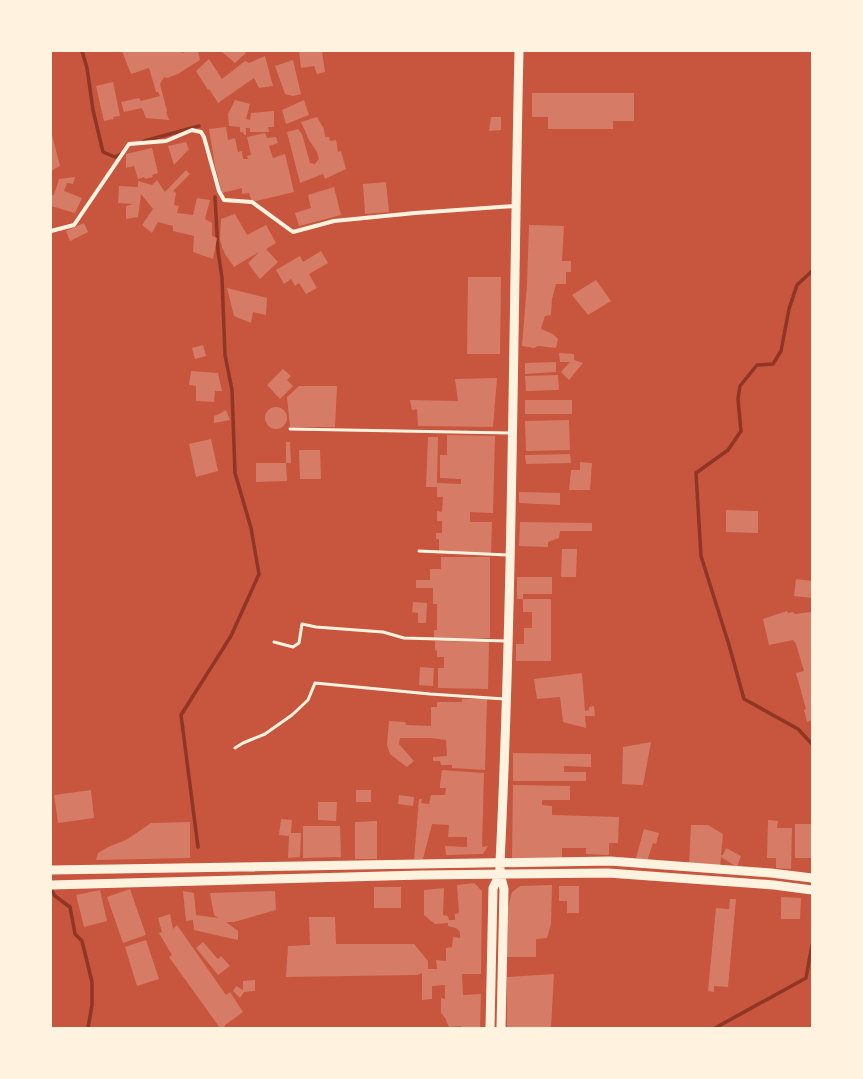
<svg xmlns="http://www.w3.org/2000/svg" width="863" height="1079" font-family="'Space Grotesk',sans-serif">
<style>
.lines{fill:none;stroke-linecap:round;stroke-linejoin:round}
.stream{stroke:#8f3625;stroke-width:3.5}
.building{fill:#d67c66}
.service{stroke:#fff3e0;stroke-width:3}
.minor{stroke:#fff3e0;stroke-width:4}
.primary{stroke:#fff3e0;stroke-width:9}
</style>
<rect width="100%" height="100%" fill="#c8553d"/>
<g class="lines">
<!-- stream -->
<path class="stream" d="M82 51 87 68 93 110 103 152 115 157 123 153
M144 141 199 126
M812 271 797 285 789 309 781 351 773 364 757 365 740 386 738 399 741 431 728 450 696 473 701 556 729 645 744 699 798 729 812 744
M198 847 181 715 231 636 259 574 251 528 235 473 232 390 225 355 222 278 218 251 215 197
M52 891 55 896 70 907 75 934 82 941 92 982V1005L88 1028
M715 1028 806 978 812 945"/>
</g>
<!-- building -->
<path class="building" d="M122 51H182V53L188 51H198L200 60 178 74 167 78 164 77 160 84 167 111 166 112 169 120 146 118 142 108 124 112 121 102 139 98 141 101 160 96 158 92H156L149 68 131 74Z
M221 51H244L246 53 235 63Z
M299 51H322L325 72 317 74 314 66 301 68Z
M265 56 273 86 259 88 254 78 218 103 209 89 208 90 196 71 209 59 222 79 245 61 249 63Z
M293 60 301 94 293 96 285 94 275 66Z
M113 82 120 116 113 117 114 119 104 121 96 86Z
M532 93H634V121H613V129H548V117H532Z
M235 100 250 104 246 119 250 120 251 113 274 111V127H268L269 132H250V128H246V135H244L243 132H240V127L229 126 228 114Z
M304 100 309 115 286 124 282 110Z
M317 117 324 129 325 137H329L330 141 336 140 338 152 341 151 346 169 325 179 323 174 300 183 287 132 298 129 302 134 310 163 315 164 319 159 317 152 309 140 301 122Z
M491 117H501V130L489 131Z
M226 127 228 140 235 138 238 152 242 151 243 159H248L247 156 251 155 247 137 265 133 267 138 276 137 278 143 269 146 273 158 285 154 294 192 252 202 249 193 242 194V188L222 193 215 166 209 129Z
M51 131 60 166 51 171Z
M186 142 189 149 174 165 168 146Z
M152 148 158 173 152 175 153 177 145 179 144 177 138 179 134 166 126 168V154Z
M186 170 190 174 173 191 176 193 174 205 179 206 177 213 193 215 197 198 210 200 205 219 212 223V236L217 238 213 259 193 252 194 236 173 231V226L158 222 152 233 142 225 153 209 141 194 138 217 126 219V206L133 204 118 203 119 186 138 187V181L152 185 157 180 165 192Z
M75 177 73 184 67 183 64 191 82 198 75 213 51 206V195H54L59 179Z
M386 182 389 212 365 214 363 184Z
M334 187 341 215 299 226 295 213 311 208 308 195Z
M235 214 247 235 266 225 276 243 266 249 278 262 260 279 248 263 259 252 234 267 225 254 222 247 220 240 221 219Z
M84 223 88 232 70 241 66 231Z
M529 225 564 226 562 261H571V272H566V284H556L552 299 551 315 545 316 541 329 553 334 558 339 556 348 538 346 534 348 522 346 527 284Z
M321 251 328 263 309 274 317 288 306 294 299 283 295 286 291 279 284 284 276 270 300 256 303 262Z
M468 277H501L500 354H467Z
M596 280 611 301 588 315 572 295Z
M227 288 267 298 266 315 253 312 251 323 234 316Z
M203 345 206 356 195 359 192 348Z
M559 353 574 354V360L583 363 569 380 561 372 570 362H560Z
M556 362V372L525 374V363Z
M283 369 291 376 287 380 293 386 280 399 267 385Z
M191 371 218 373 222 391H215L214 402 196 401V386L189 385Z
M558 375 559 390 526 391 525 376Z
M497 378 493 427 418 426 417 409 412 410 410 400 458 401 455 379Z
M299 386H337L335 427H290L287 397Z
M525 400H572V414H525Z
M265 418a11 11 0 1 1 22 0a11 11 0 1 1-22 0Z
M226 410 230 420 214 423V416L219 414Z
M569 420 570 450 526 451 525 421Z
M447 435 495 436 493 513 470 512V522H492L491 554 439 552V539H436V533H442V521H437V511L442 512 443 497H437V487H426L428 437H438L437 483 461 484V479L440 478V455H447Z
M211 439 218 471 196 477 189 444Z
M286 442H290L291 463H286Z
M299 450H320L321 479H300Z
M570 454 571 463 526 464 525 455Z
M580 462 592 463 590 490H569L571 470H580Z
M256 463H286L287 481 256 482Z
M519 492 560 493V505L519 503Z
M726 510 758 511V533L726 532Z
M520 522 592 523V531H560L559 538 548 542V547L519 546Z
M562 549H577L576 577H561Z
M441 557H490V638H434V630H437V604H433V588H416V580H430V569H441Z
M517 577H552V594H523V599H517Z
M796 579 812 581V598L794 596Z
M523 599H551V661H516V644H524V628H532V612H523Z
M413 602 427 603 426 623H418V613L412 612Z
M787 611 788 613 793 612 795 614 811 612 812 613V720L807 722 804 710 806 709 796 673 804 671 796 644 793 640 769 645 763 619Z
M435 641 489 642 488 689 438 688V668H444V657H437V651L435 650Z
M420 667 434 668 433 686 419 685Z
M582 673 585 711 589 710V707L594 706 595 716H585L586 728 563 722 560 697 537 699 534 679Z
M462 699H487L485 770 452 768V765H441L440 761H433V757L447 756 446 740 431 738H400L399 744 414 761 407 767 390 754 387 745 389 721 405 722 406 725 431 726V707H437V702H462Z
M651 742 643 785 622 784 623 747Z
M513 753 591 754V767L564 766V772H586V781H513Z
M442 770 484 773 482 847 488 846 483 854 446 855 445 846 467 847V837H448L449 825 432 824 423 859H414L419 799H422L421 803 429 804 431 795H445L446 788H440V785Z
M513 785 570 786V800H542V805L552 806V815L619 817 618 843H609V855L586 854V848H562V860L512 859Z
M91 790 94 818 58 823 54 795Z
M356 790H371V802H356Z
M399 795 414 797 413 806 398 804Z
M318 802H337L336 821 318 820Z
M281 819 292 820 291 833H301L300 857 288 858 289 836 279 835Z
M768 820 778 821 777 828H792L791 869 776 868V858H767Z
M377 821V859H355V822Z
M190 822V858L96 860 98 853 108 847 126 840 151 823Z
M795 824H812V858H795Z
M691 825H708L723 834 721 855H723L726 848 741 856 737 867 721 857 720 867 689 865Z
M303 826H340L341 857 303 858Z
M644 829 659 833 656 844 653 843 647 861 636 858Z
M474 883 482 891 481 974H462L463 995 481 994 480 1028H461V1026L449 1027 445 1018 441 1013V998L445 999V985L432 986V999L422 1000V973L417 975 286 977 288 946 310 945 309 917H335L336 944H414L428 961V969H437L436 960 446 961V948L452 947 453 937 460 938V932L456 928 448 926V923L435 924 424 915V890L444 888 443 915 448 916 449 920H455V914L459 913 457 885Z
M552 885 551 924 547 938 536 939V957H507L508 908 512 892 520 886Z
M559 886H579V913H567V901H559Z
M374 887H401V908H374Z
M130 889 146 935 123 943 107 897Z
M100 890 107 921 84 927 76 895Z
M183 891 194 893 196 915 218 918 214 915 210 893 275 891 276 910 234 922H226L238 931V940L194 930 193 920 186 921Z
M781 897 801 898 800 919H781Z
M730 899H736L728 987 714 986V992L708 991 716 908 729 909Z
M170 914 173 929 177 925 226 995 230 992 243 1012 224 1026 226 1028H220L169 957 172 955 159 933 162 932 158 918Z
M146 940 159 979 137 986 125 947Z
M203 942 218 959 221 956 230 966 218 975 196 948Z
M554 974 551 1028H507V977Z
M255 980V991L244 992 240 998 233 991 236 986 243 990V981Z"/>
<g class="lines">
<!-- service -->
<path class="service" d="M290 429 512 433
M419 551 508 555
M274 642 293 647 299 643 302 624 316 627 383 632 404 638 506 641
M235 748 243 743 265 734 292 715 308 700 315 683 430 694 505 699"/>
<!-- minor -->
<path class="minor" d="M51 231 74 225 129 144 166 141 192 130 201 132 204 137 219 191 224 200 252 202 293 232 334 221 415 213 515 206"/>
<!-- primary -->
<path class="primary" d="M51 870 610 861 771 873 812 878
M51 885 422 875 608 873 774 885 812 890
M490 1028 493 888 500 874
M501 1028 504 889 500 874V863C513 592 513 321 519 51"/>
</g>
<!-- border -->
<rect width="863" height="1079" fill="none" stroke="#fff3e0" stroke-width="104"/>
</svg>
